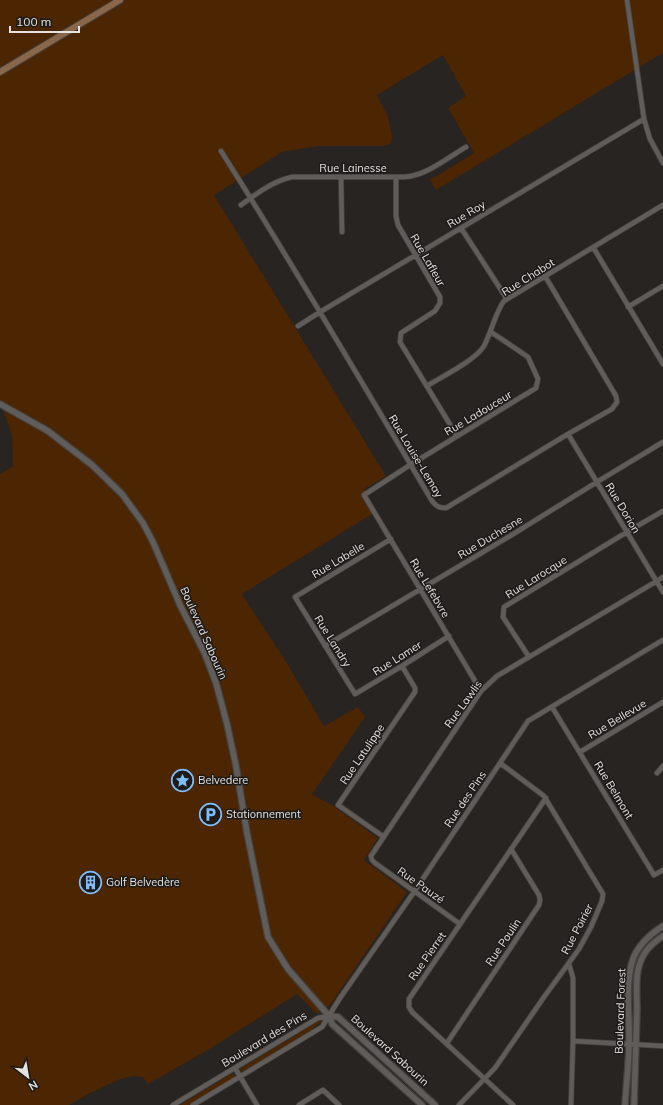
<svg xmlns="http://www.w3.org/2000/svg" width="663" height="1105" font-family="Mulish,sans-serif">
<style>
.green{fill:#4c2502}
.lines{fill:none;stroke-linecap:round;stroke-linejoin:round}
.minor-casing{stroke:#43403e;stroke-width:6}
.tertiary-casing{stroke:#43403e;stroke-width:8}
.secondary-casing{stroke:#43403e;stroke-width:8}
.minor{stroke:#605c5a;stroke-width:4.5}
.tertiary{stroke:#605c5a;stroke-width:5.5}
.secondary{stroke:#8a6749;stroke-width:6}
.labels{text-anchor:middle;stroke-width:3;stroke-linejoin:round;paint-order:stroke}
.street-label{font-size:11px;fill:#e5e3e1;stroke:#1d1a18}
.poi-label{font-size:11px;fill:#e5e3e1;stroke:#1d1a18;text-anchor:start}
</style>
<rect width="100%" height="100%" fill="#272422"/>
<!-- green -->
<path class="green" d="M0 0H663V53L436 190 430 180 474 153 448 108 466 96 443 55 377 95 388 116 392 137 391 142 390 144 383 146H319L282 152 214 195 386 476 364 489 377 511 242 594 288 665 324 726 358 707 365 717 312 794 333 806 378 838 364 860 407 892 330 1005 317 1014 297 994 211 1048 148 1084 143 1077 133 1076 120 1079 88 1094 69 1105H0V474L13 466 12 435 0 402Z
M322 1019 323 1021 315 1026 312 1030 242 1073 240 1069Z
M233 1073 235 1077 189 1105H180Z"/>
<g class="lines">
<defs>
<path id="minor" d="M627 0 644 119 650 139 663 163
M221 151C294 266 363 384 432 501 436 506 439 508 446 508L568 434 612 409 617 402 616 396 545 276
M341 177 342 232
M396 177V216L398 225 440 297V303L435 311 401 333 400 342 457 436
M241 205C256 194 273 181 292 177H404C426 176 447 158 466 147
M461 228 507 299
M593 247 663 364
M628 307 663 286
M298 326 320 312 644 119
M427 386C441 377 476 360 484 346 491 333 496 311 504 301L663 205
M568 434 663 592
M391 539 295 597 355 694 402 666 449 636
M325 646 510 536 597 482 663 442
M529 657 503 617 504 607 627 532 663 511
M481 691 364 495 410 465 536 388 538 379 528 357 491 332
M552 707 654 875 663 870
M580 752 663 702
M657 773 663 766
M384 837 338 805 415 692V688L402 666
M460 924 375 863 372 860 371 856 481 691 497 676 657 581 663 577
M569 964 573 978V1041L571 1105
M573 1041 663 1046
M447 1043 539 905 540 900 539 895 511 849
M235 1068 257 1105
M173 1105 318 1018 329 1016
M193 1105 322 1027 340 998 414 892 528 721 663 640
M299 1105 323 1090 339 1105
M459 1105 495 1068 544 997 579 949 591 927 602 901 603 894 544 796 500 763
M513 1105 412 1012 409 1007V999L546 798"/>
<path id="tertiary" d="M0 404 48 431 92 465 122 494 143 523 153 542 180 605 205 654 216 683 227 724 236 766 247 833 268 937 288 969 329 1016 332 1024 422 1105
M329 1016 338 1017 435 1105
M625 1105C626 1085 629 1064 629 1044 630 1019 625 986 632 962 636 947 650 934 663 926
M634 1105C635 1073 636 1041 637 1009 637 996 635 979 639 966 643 952 651 944 663 936"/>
<path id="secondary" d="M0 72 120 0"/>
</defs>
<!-- minor casing -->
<use href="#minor" class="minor-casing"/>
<!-- tertiary casing -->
<use href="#tertiary" class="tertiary-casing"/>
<!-- secondary casing -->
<use href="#secondary" class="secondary-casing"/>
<!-- minor -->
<use href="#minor" class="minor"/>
<!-- tertiary -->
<use href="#tertiary" class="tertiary"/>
<!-- secondary -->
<use href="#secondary" class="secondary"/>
</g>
<!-- icons -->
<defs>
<symbol id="sight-ring" viewBox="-11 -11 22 22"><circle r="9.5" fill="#1d1a18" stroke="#7fbdfa" stroke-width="1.5"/><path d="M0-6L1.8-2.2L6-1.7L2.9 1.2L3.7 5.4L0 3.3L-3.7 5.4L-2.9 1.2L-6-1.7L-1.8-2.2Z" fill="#7fbdfa"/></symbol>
<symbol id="parking-ring" viewBox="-11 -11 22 22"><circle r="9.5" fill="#1d1a18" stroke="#7fbdfa" stroke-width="1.5"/><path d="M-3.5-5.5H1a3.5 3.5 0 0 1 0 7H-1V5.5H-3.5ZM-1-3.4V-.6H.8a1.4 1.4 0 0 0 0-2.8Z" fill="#7fbdfa"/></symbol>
<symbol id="building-ring" viewBox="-11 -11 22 22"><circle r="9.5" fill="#1d1a18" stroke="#7fbdfa" stroke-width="1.5"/><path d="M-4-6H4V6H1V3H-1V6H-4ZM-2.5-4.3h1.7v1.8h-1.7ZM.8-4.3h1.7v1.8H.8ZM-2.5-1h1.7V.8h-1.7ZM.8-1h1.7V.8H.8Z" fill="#7fbdfa"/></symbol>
</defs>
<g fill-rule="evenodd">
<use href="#sight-ring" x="170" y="768" width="25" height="25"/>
<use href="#parking-ring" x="198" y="802" width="25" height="25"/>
<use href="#building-ring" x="78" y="870" width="25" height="25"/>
</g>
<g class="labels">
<!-- street labels -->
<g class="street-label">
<text x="353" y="172">Rue Lainesse</text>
<text transform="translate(466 214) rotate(-31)" y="4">Rue Roy</text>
<text transform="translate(428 260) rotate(60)" y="4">Rue Lafleur</text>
<text transform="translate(528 277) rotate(-32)" y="4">Rue Chabot</text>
<text transform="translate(478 413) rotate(-31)" y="4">Rue Ladouceur</text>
<text transform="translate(416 456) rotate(59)" y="4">Rue Louise-Lemay</text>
<text transform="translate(623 508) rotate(59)" y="4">Rue Dorion</text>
<text transform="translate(490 537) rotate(-31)" y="4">Rue Duchesne</text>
<text transform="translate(338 560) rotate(-31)" y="4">Rue Labelle</text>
<text transform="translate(536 577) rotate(-32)" y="4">Rue Larocque</text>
<text transform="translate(430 588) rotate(59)" y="4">Rue Lefebvre</text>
<text transform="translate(204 633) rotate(66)" y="4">Boulevard Sabourin</text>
<text transform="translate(333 641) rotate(58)" y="4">Rue Landry</text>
<text transform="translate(397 658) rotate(-32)" y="4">Rue Lamer</text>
<text transform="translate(463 704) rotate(-54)" y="4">Rue Lawlis</text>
<text transform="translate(617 719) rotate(-31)" y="4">Rue Bellevue</text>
<text transform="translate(362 754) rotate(-56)" y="4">Rue Latulippe</text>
<text transform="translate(614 790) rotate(59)" y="4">Rue Belmont</text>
<text transform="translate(465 799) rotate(-56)" y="4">Rue des Pins</text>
<text transform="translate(421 885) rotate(35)" y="4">Rue Pauzé</text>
<text transform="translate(577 929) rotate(-62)" y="4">Rue Poirier</text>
<text transform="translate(503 942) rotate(-56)" y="4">Rue Poulin</text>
<text transform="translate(427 956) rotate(-55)" y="4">Rue Pierret</text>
<text transform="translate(620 1011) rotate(-88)" y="4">Boulevard Forest</text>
<text transform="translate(264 1039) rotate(-31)" y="4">Boulevard des Pins</text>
<text transform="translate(390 1050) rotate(42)" y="4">Boulevard Sabourin</text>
</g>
<!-- poi labels -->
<g class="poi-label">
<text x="198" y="784">Belvedere</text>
<text x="226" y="818">Stationnement</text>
<text x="106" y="886">Golf Belvedère</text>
</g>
</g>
<!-- north arrow -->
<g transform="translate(28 1077) rotate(149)" stroke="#1d1a18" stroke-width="3" paint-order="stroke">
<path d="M0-3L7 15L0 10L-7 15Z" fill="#e5e3e1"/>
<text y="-6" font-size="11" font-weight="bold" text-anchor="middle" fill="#e5e3e1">N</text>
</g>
<!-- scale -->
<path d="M10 26v6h69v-6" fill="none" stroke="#e5e3e1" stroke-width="2"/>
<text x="16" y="26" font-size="12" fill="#e5e3e1" stroke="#1d1a18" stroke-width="3" paint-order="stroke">100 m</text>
</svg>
